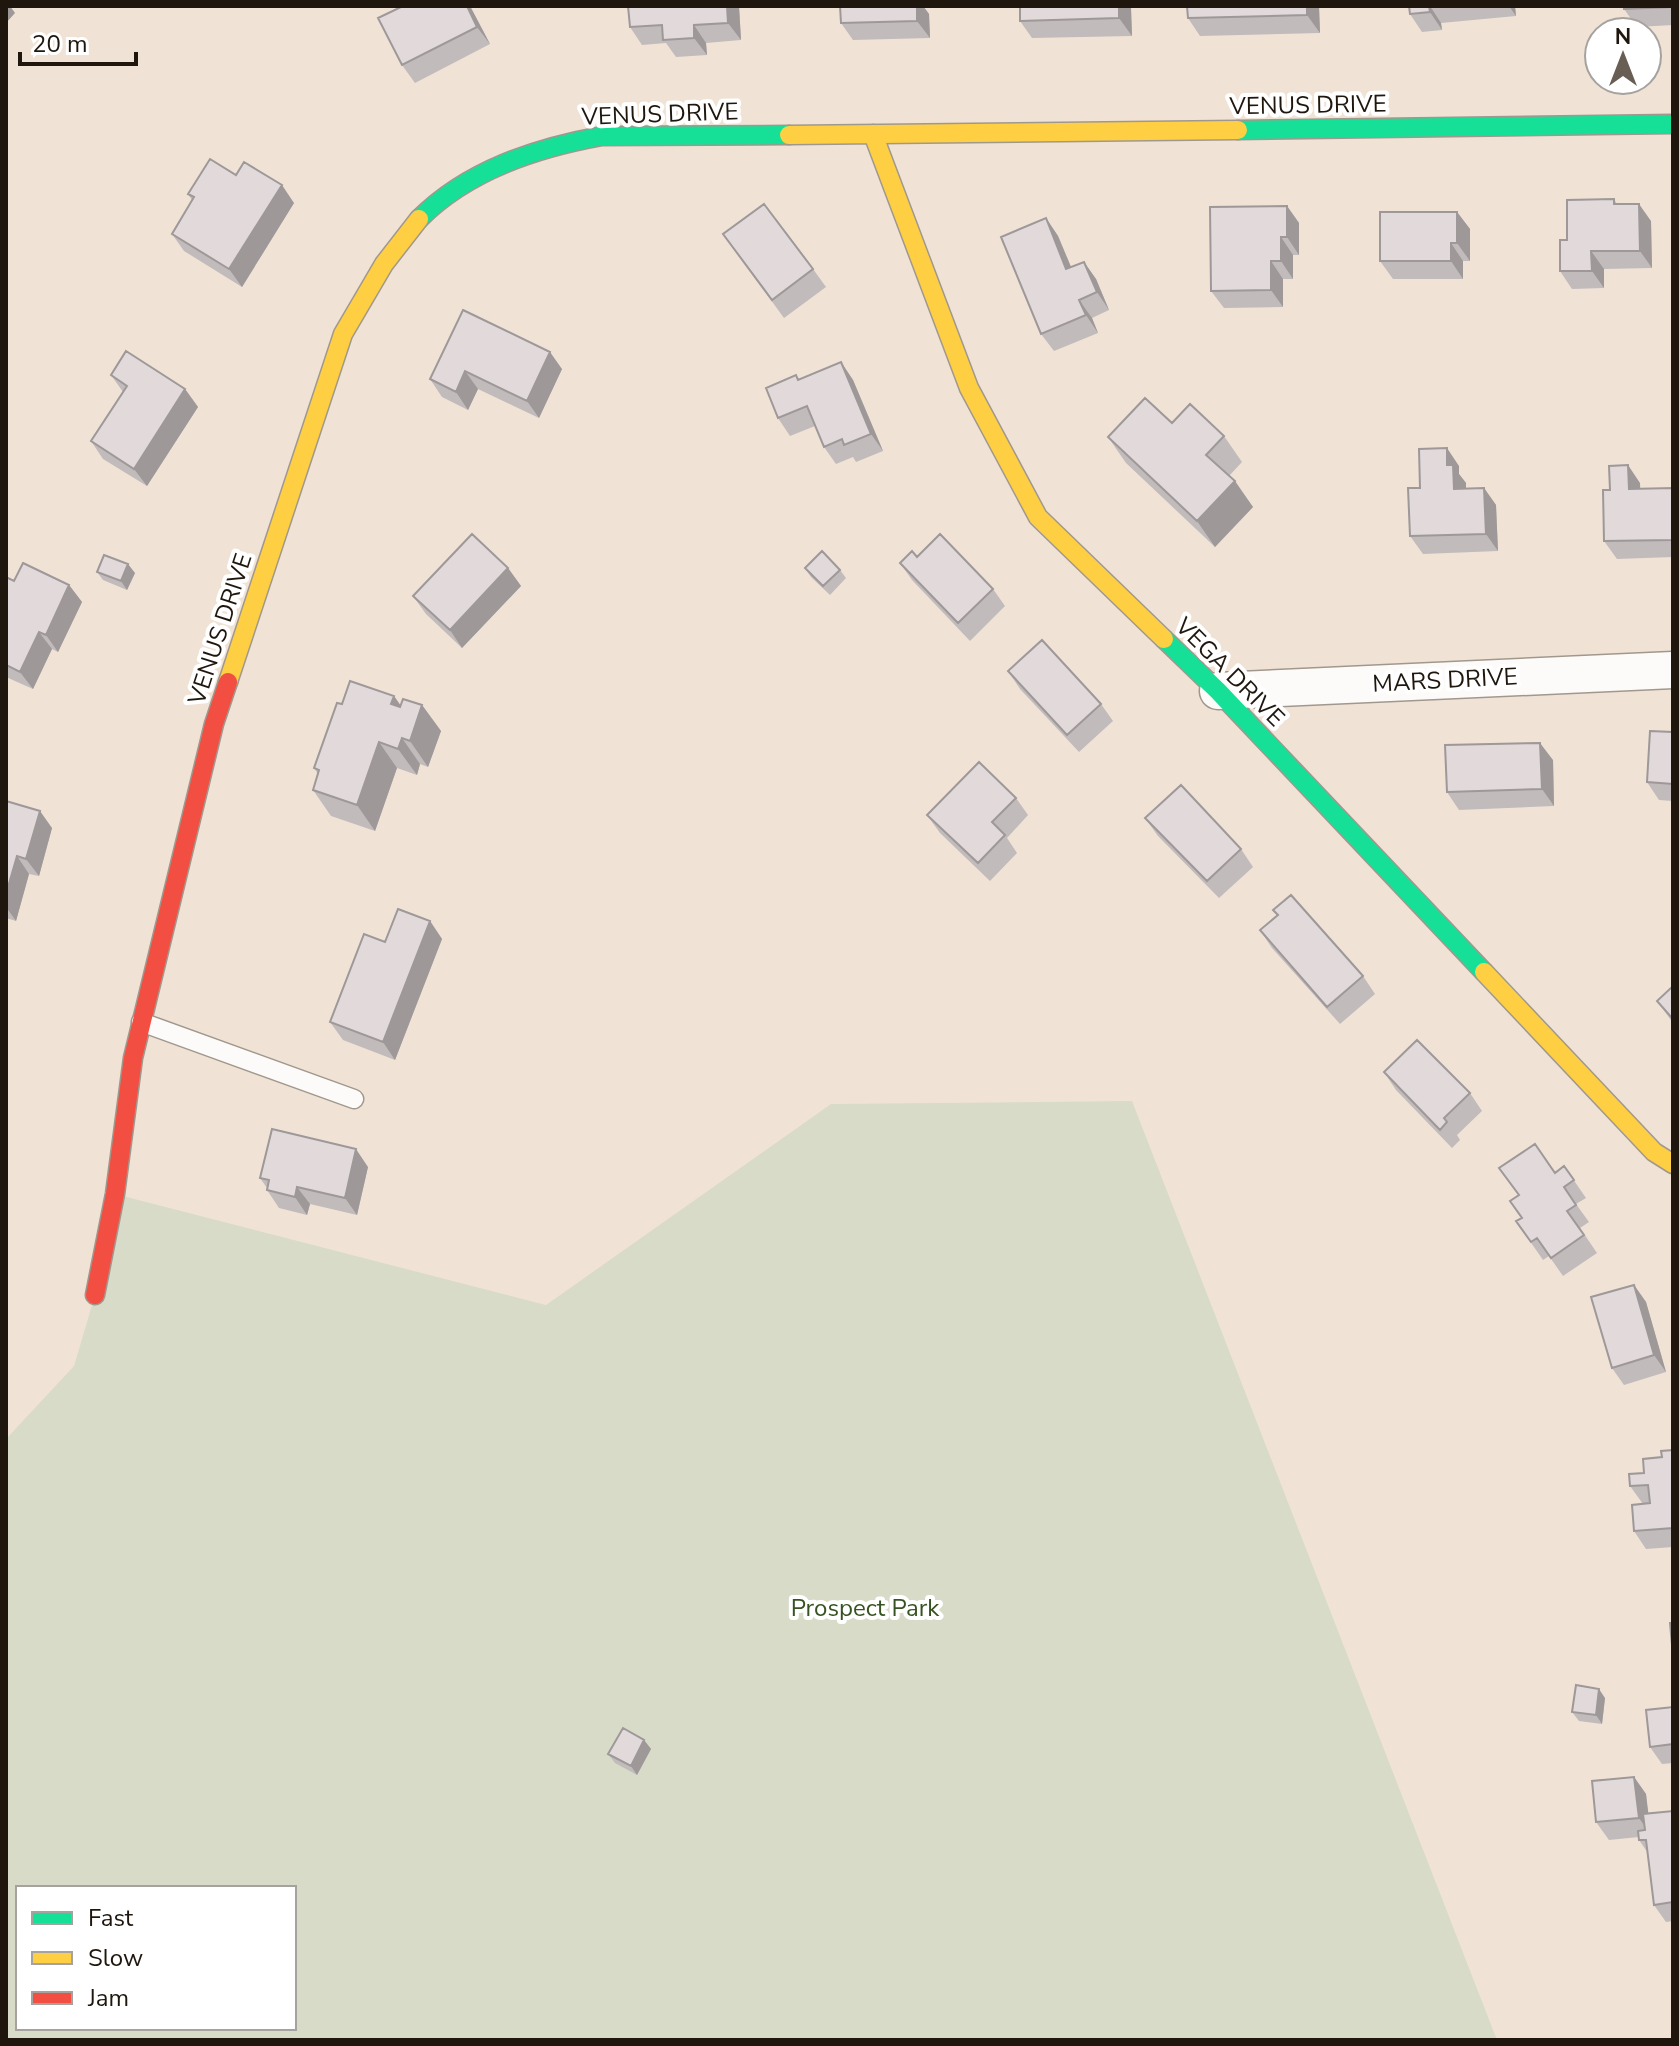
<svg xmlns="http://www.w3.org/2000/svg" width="1679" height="2046" font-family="'Nunito Sans',sans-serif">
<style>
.green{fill:#d8dbc7;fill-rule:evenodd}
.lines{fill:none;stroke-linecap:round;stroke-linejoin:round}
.lane-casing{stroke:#a1988d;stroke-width:21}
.street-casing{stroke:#a1988d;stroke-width:39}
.fast-casing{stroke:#a1988d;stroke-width:21}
.slow-casing{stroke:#a1988d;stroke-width:21}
.jam-casing{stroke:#a1988d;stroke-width:21}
.lane{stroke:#fdfbf9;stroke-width:18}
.street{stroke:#fdfbf9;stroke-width:36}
.fast{stroke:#16e098;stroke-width:18}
.slow{stroke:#ffcf43;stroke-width:18}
.jam{stroke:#f24e42;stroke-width:18}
.wall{fill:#c2bbbb}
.shaded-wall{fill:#9e9899}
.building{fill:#e1d9da;stroke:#9e9899;stroke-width:2}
.labels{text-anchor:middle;stroke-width:8;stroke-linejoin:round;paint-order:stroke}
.street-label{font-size:24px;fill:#1f170e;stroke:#fff}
.park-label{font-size:24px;fill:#385322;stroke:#fff}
</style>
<rect width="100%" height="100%" fill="#f0e3d6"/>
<!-- green -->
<path class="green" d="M1132 1101 1497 2040H6V1439L74 1366 95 1295 115 1194 546 1305 831 1104ZM18 1888H294V2028H18Z"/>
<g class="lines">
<defs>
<path id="lane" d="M141 1022 354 1099"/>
<path id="street" d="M1218 691 1673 670"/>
<path id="fast" d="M1238 130 1673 124
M419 219C468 170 536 148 602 136L789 135
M1164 639 1218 691 1484 972"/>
<path id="slow" d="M873 134 969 388 1038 517 1164 639
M789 135 1238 130
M228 682 343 334 384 264 419 219
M1484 972 1654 1152 1673 1164"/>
<path id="jam" d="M95 1295 115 1194 133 1058 214 724 228 682"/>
</defs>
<!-- lane casing -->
<use href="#lane" class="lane-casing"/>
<!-- street casing -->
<use href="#street" class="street-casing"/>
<!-- fast casing -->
<use href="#fast" class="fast-casing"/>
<!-- slow casing -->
<use href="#slow" class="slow-casing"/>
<!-- jam casing -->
<use href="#jam" class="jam-casing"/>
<!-- lane -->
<use href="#lane" class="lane"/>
<!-- street -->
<use href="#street" class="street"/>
<!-- fast -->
<use href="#fast" class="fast"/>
<!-- slow -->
<use href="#slow" class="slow"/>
<!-- jam -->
<use href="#jam" class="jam"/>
</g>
<!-- wall -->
<path class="wall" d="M403 6H470L490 44 415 83 402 65Z
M739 6 741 40 706 43 707 55 676 57 666 43 642 45 630 27Z
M840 6H923L929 14 930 38 853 40 841 23Z
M1187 6H1319L1320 33 1200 36 1188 18Z
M1409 6H1515L1516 16 1441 23 1442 30 1422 32 1410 14Z
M1673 6V25L1637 27 1624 9Z
M1131 8 1132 36 1032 38 1020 21Z
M236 175 294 203 242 287 184 251 172 234 192 200 188 194Z
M1614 199 1617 204 1651 221 1652 268 1604 269V288L1572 289 1560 271 1567 240Z
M1287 206 1299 223V255H1293V279H1283V307L1224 308 1211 291Z
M1457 212 1470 229V261H1463V279H1393L1380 261Z
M1046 218 1058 236 1071 267 1084 262 1096 279 1109 310 1092 318 1098 333 1054 351 1041 334Z
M723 234 813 269 826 287 784 318Z
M463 310 562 369 539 418 478 389 468 410 442 397 430 379Z
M841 362 853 380 883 451 856 462 853 457 836 464 824 447 815 426 790 436 778 418 796 375 800 380Z
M111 375 185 389 198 407 147 486 103 459 91 441 123 392Z
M1172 423 1224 436 1242 462 1229 476 1253 507 1215 547 1126 463 1108 437Z
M1459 466V474L1466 483V488H1484L1496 505 1498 551 1423 554 1410 536 1420 488Z
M1640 483V489L1673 488V557L1617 559 1604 541 1610 490Z
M917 557 993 589 1005 606 970 641 912 580 900 563Z
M508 568 521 586 462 648 426 614 413 596Z
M805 568 840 570 846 578 830 595 811 577Z
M97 572 135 573 127 590 103 580Z
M6 577 14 581 69 585 82 602 58 652 52 649 33 689 6 677Z
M1008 671 1101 704 1113 721 1079 752 1020 689Z
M394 696 401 706 422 705 441 731 428 767 420 764 417 775 397 768 375 831 331 816 313 790 318 774 314 768 342 704Z
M1673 732V801L1659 800 1647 782Z
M1553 760 1554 806 1459 810 1447 792Z
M1016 798 1028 815 1007 838 1017 853 990 881 940 833 927 815Z
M6 801 52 828 39 876 29 874 16 921 6 918Z
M1145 818 1241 849 1253 867 1219 898 1158 836Z
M1273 910 1363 976 1375 994 1340 1024 1272 948 1260 930 1277 915Z
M430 921 442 939 395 1060 343 1040 330 1022 385 942Z
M1673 986V1023L1657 1001Z
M1384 1072 1470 1093 1482 1111 1457 1135 1460 1140 1452 1148 1396 1090Z
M1564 1166 1586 1198 1576 1204 1589 1222 1580 1228 1597 1253 1563 1276 1549 1256 1543 1260 1516 1221 1522 1218 1519 1195Z
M368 1167 357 1215 310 1204 307 1215 279 1208 267 1190V1188L260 1178Z
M1634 1285 1646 1302 1666 1372 1624 1385 1612 1368Z
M1673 1450V1547L1646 1549 1634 1531 1643 1504 1630 1486 1662 1457Z
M1605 1698 1602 1724 1579 1721 1572 1712Z
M1673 1707V1763L1662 1764 1650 1747Z
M644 1740 651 1749 637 1775 615 1763 608 1754Z
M1634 1777 1646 1794 1648 1814 1673 1811V1921L1666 1922 1654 1905 1648 1853 1639 1840V1837L1609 1840 1596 1822Z"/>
<!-- shaded-wall -->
<path class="shaded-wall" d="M6 6H10L15 13 6 23Z
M467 6H470L490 44 477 27Z
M727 6H739L741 40 728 23Z
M917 6H923L929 14 930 38 917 21Z
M1119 6H1129L1131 8 1132 36 1119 18Z
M1307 6H1319L1320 33 1307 15Z
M1430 6 1441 23 1442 30 1430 12Z
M1509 6H1515L1516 16Z
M694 25 706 43 707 55 694 38Z
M282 185 294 203 242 287 229 269Z
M1639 204 1651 221 1652 268 1640 251Z
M1287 206 1299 223V255L1287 237Z
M1457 212 1470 229V261L1457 243Z
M1046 218 1058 236 1079 286 1066 269Z
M1281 237 1293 255V279L1281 261Z
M1451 243 1463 261V279L1451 261Z
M1591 251 1604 269V288L1592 271Z
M1271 261 1283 279V307L1271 290Z
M1084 262 1096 279 1109 310 1097 292Z
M1079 300 1092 318 1098 333 1086 315Z
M550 352 562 369 539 418 527 401Z
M841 362 853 380 883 451 871 434Z
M465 371 478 389 468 410 456 392Z
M185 389 198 407 147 486 134 469Z
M1447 448 1459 466V474L1466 483V506L1454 489 1447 465Z
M1628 465 1640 483 1641 507 1629 489Z
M1235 481 1253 507 1215 547 1197 521Z
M1484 488 1496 505 1498 551 1486 534Z
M128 564 135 573 127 590 121 581Z
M508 568 521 586 462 648 450 630Z
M69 585 82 602 58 652 46 635Z
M39 632 52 649 33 689 20 672Z
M394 696 412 722 391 704Z
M422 705 441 731 428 767 410 741Z
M402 738 420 764 417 775 398 749Z
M379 742 397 768 375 831 357 805Z
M1540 743 1553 760 1554 806 1542 789Z
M40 811 52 828 39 876 26 859Z
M17 856 29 874 16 921 6 907V894Z
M430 921 442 939 395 1060 383 1042Z
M356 1149 368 1167 357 1215 345 1198Z
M297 1187 310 1204 307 1215 295 1197Z
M1634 1285 1646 1302 1666 1372 1654 1355Z
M1599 1689 1605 1698 1602 1724 1596 1715Z
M644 1740 651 1749 637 1775 631 1766Z
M1634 1777 1646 1794 1651 1835 1639 1818Z"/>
<!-- building -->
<path class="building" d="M403 6H467L477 27 402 65 378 18Z
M628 6H727L728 23 694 25V38L663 40 662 25 630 27Z
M840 6H917V21L841 23Z
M1020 6H1119V18L1020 21Z
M1187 6H1307V15L1188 18Z
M1409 6H1429L1430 12 1410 14Z
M1624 6H1673V7L1624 9Z
M210 159 236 175 244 162 282 185 229 269 172 234 194 197 188 194Z
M1614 199V204H1639L1640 251H1591L1592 271H1560V240H1567V200Z
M764 204 813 269 772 300 723 234Z
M1287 206V237H1281V261H1271V290L1211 291 1210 207Z
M1380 212H1457V243H1451V261H1380Z
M1046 218 1066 269 1084 262 1097 292 1079 300 1086 315 1041 334 1001 237Z
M463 310 550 352 527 401 465 371 456 392 430 379Z
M126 351 185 389 134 469 91 441 127 386 111 375Z
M841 362 871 434 844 445 842 439 824 447 807 406 778 418 766 388 796 375 798 380Z
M1145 398 1172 423 1190 404 1224 436 1206 455 1235 481 1197 521 1108 437Z
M1447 448V465H1453L1454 489 1484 488 1486 534 1410 536 1408 488H1420L1419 449Z
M1628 465 1629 489 1673 488V540L1604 541 1603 490H1610L1609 466Z
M472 534 508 568 450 630 413 596Z
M940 534 993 589 958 623 900 563 912 551 917 557Z
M822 551 840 570 823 586 805 568Z
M104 555 128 564 121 581 97 572Z
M23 563 69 585 46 635 39 632 20 672 6 665V577L14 581Z
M1042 640 1101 704 1067 735 1008 671Z
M350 681 394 696 391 704 400 707 403 699 422 705 410 741 402 738 398 749 379 742 357 805 313 790 319 770 314 768 337 703 342 704Z
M1650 731 1673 732V784L1647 782Z
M1540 743 1542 789 1447 792 1445 745Z
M979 762 1016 798 992 822 1005 835 978 863 927 815Z
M1181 785 1241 849 1207 881 1145 818Z
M6 801 40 811 26 859 17 856 6 894Z
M1291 895 1363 976 1327 1007 1260 930 1278 915 1273 910Z
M398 909 430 921 383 1042 330 1022 364 934 385 942Z
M1673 986V1019L1657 1001Z
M1417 1040 1470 1093 1444 1118 1447 1122 1440 1130 1384 1072Z
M272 1129 356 1149 345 1198 297 1187 295 1197 267 1190 269 1180 260 1178Z
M1535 1144 1555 1173 1564 1166 1574 1180 1564 1187 1576 1205 1567 1211 1584 1235 1551 1258 1537 1238 1531 1242 1516 1221 1522 1218 1510 1201 1519 1195 1499 1168Z
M1634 1285 1654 1355 1612 1368 1591 1297Z
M1673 1450V1528L1634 1531 1632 1505 1650 1503 1648 1485 1630 1486 1629 1474 1644 1473 1643 1459 1662 1457 1661 1451Z
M1670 1623H1673V1656Z
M1576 1685 1599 1689 1596 1715 1572 1712Z
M1673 1707V1744L1650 1747 1646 1710Z
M623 1728 644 1740 631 1766 608 1754Z
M1634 1777 1639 1818 1596 1822 1592 1781Z
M1673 1811V1902L1654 1905 1646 1840H1639L1638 1831 1645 1830 1643 1814Z"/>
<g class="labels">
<!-- street labels -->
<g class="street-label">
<text transform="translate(1308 105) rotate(-1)" y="8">VENUS DRIVE</text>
<text transform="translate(660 114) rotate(-2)" y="8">VENUS DRIVE</text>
<text transform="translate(220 629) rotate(-72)" y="8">VENUS DRIVE</text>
<text transform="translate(1230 672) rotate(45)" y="8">VEGA DRIVE</text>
<text transform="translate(1445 680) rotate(-3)" y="8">MARS DRIVE</text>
</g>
<!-- park labels -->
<g class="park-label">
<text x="865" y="1616">Prospect Park</text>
</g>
</g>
<!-- border -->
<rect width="1679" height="2046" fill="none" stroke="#1f170e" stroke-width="16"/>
<!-- legend -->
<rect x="16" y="1886" width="280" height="144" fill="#ffffff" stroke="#a5a29f" stroke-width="2"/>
<rect x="32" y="1912" width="40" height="12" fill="#16e098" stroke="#a5a29f" stroke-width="2"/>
<text x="88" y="1926" font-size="24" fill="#1f170e">Fast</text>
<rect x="32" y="1952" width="40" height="12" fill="#ffcf43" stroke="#a5a29f" stroke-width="2"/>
<text x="88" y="1966" font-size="24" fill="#1f170e">Slow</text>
<rect x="32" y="1992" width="40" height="12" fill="#f24e42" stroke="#a5a29f" stroke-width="2"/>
<text x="88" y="2006" font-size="24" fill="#1f170e">Jam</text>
<!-- north arrow -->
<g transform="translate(1623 56)"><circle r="38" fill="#ffffff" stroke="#a5a29f" stroke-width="2"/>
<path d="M0-6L14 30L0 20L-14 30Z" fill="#685e54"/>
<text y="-12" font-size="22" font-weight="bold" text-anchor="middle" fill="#1f170e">N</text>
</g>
<!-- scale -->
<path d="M20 52v12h116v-12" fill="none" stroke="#1f170e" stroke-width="4"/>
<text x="32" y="52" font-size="24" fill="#1f170e" stroke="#ffffff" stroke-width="6" paint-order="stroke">20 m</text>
</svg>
